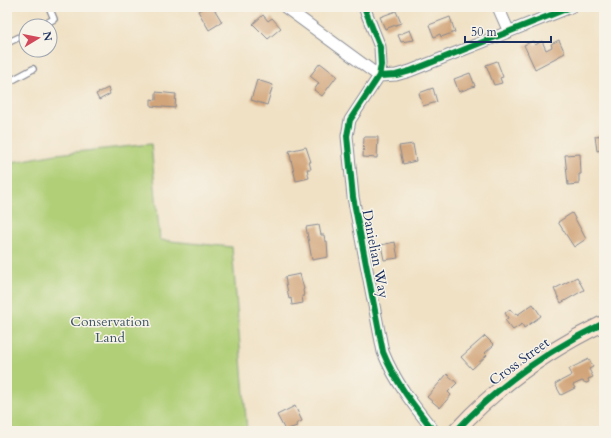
<svg xmlns="http://www.w3.org/2000/svg" width="611" height="438" font-family="Cardo,serif">
<style>
.green{fill:#b0cf77;stroke:#667f6a}
.building{fill:#d2a479}
.lines{fill:none;stroke-linecap:round;stroke-linejoin:round}
.lane-casing{stroke:#868891;stroke-width:8}
.street-casing{stroke:#868891;stroke-width:13}
.secondary-casing{stroke:#868891;stroke-width:17}
.lane{stroke:#fff;stroke-width:5.5}
.street{stroke:#fff;stroke-width:11}
.secondary{stroke:#fbe5cf;stroke-width:15}
.cycleway-casing{stroke:#f7f3e8;stroke-width:8}
.cycleway{stroke:#00873e;stroke-width:6}
.labels{text-anchor:middle;stroke-width:3;stroke-linejoin:round;paint-order:stroke}
.street-label{font-size:14px;fill:#1b2f5e;stroke:#f7f3e8}
.park-label{font-size:14px;fill:#405764;stroke:#f7f3e8}
</style>
<rect width="100%" height="100%" fill="#f7f3e8"/>
<filter id="ink" filterUnits="userSpaceOnUse"><feTurbulence type="fractalNoise" baseFrequency=".025" numOctaves="2"/><feDisplacementMap in="SourceGraphic" scale="8" xChannelSelector="R" yChannelSelector="G"/><feConvolveMatrix kernelMatrix="1 2 1 2 8 2 1 2 1" color-interpolation-filters="sRGB"/></filter>
<filter id="wash" filterUnits="userSpaceOnUse"><feTurbulence type="fractalNoise" baseFrequency=".012" numOctaves="4" result="noise"/><feDisplacementMap in="SourceGraphic" scale="16" xChannelSelector="R" yChannelSelector="G"/><feGaussianBlur stdDeviation="0.9" result="paint"/><feColorMatrix in="noise" values="0 0 0 0 0 0 0 0 0 0 0 0 0 0 0 0 0 1.4 0 .05"/><feComposite in="paint" operator="in"/></filter>
<g filter="url(#wash)">
<rect width="100%" height="100%" fill="#f0e1c4"/>
<!-- green -->
<path class="green" d="M151 144 160 240 232 247 247 431H7V163L56 154Z"/>
<g id="blocks">
<!-- building -->
<path class="building" d="M205 7H213L222 22 209 30 198 11Z
M396 11 401 23 385 29 380 17Z
M263 15 268 21 272 18 281 28 268 39 253 24Z
M450 17 455 32 441 37 440 34 434 37 429 25Z
M410 30 414 40 401 42 398 35Z
M559 40 565 53 535 69 524 45 533 41 535 45 542 41 546 50 552 47 551 44Z
M497 61 503 77 500 78 502 83 494 85 486 65Z
M320 63 337 76 322 96 314 90 319 83 310 76Z
M470 73 475 86 459 92 454 79Z
M257 80 273 85 267 105 251 100Z
M108 88 110 94 99 100 96 94Z
M433 88 437 102 423 106 419 93Z
M156 92 176 94 175 108 151 106V99L156 100Z
M604 135V149L597 151 595 136Z
M364 137H378L377 158 363 157Z
M413 144 416 161 403 164 399 146Z
M306 147 311 162H309L311 169H307L309 178 296 181 289 151Z
M580 154 581 174H579V184L568 185 565 155Z
M572 213 586 239 574 247 558 222Z
M319 225 321 235H324L325 241H327L328 257 312 260 306 227Z
M395 242 398 258 384 260 381 245Z
M300 274 304 289 303 290 304 296H302L303 303 292 305 291 298 289 299 285 277Z
M577 277 584 290 561 303 554 289Z
M533 304 541 316 524 328 522 324 513 330 505 320 508 318 505 313 510 309 514 314 516 313 517 315Z
M485 336 494 345 485 353 487 355 472 369 461 357Z
M589 359 593 367 589 369 593 377 588 379 589 382 586 383 582 381 573 385 575 388 561 395 555 384 572 375 569 369Z
M447 374 457 383 448 392 451 395 440 408 427 397Z
M295 406 302 421 296 424 297 426 285 430 277 415Z"/>
</g>
</g>
<g filter="url(#ink)">
<use href="#blocks" fill-opacity="0" stroke="#868891" stroke-width="1"/>
<g class="lines">
<defs>
<path id="lane" d="M41 26 54 19 49 7
M7 43 26 34
M7 83 33 69"/>
<path id="street" d="M285 7 379 76
M364 7 380 47 381 65 379 76 350 120 347 136 353 197 383 352C395 382 414 406 434 431
M498 7 509 32
M379 76 396 75 410 71 571 7"/>
<path id="secondary" d="M456 431C498 385 548 350 604 323"/>
</defs>
<!-- lane casing -->
<use href="#lane" class="lane-casing"/>
<!-- street casing -->
<use href="#street" class="street-casing"/>
<!-- secondary casing -->
<use href="#secondary" class="secondary-casing"/>
<!-- lane -->
<use href="#lane" class="lane"/>
<!-- street -->
<use href="#street" class="street"/>
<!-- secondary -->
<use href="#secondary" class="secondary"/>
<defs>
<path id="cycleway" d="M364 7 380 47 381 65 379 76 350 120 347 136 353 197 383 352C395 382 414 406 434 431
M379 76 396 75 410 71 571 7
M456 431C498 385 548 350 604 323"/>
</defs>
<!-- cycleway casing -->
<use href="#cycleway" class="cycleway-casing"/>
<!-- cycleway -->
<use href="#cycleway" class="cycleway"/>
</g>
</g>
<g class="labels">
<!-- street labels -->
<g class="street-label">
<text transform="translate(376 254) rotate(79)" y="5">Danielian Way</text>
<text transform="translate(519 361) rotate(-36)" y="5">Cross Street</text>
</g>
<!-- park labels -->
<g class="park-label">
<text x="110" y="326">Conservation<tspan x="110" dy="16">Land</tspan></text>
</g>
</g>
<!-- margin -->
<rect width="611" height="438" fill="none" stroke="#f7f3e8" stroke-width="24"/>
<!-- north arrow -->
<g transform="translate(38 38) rotate(80)"><circle r="19" fill="#f7f3e8" stroke="#9fa5b1"/>
<path d="M0-3L7 15L0 10L-7 15Z" fill="#d1495b"/>
<text y="-6" font-size="11" font-weight="bold" text-anchor="middle" fill="#1b2f5e">N</text>
</g>
<!-- scale -->
<path d="M465 36v6h86v-6" fill="none" stroke="#1b2f5e" stroke-width="2"/>
<text x="471" y="36" font-size="12" fill="#1b2f5e" stroke="#f7f3e8" stroke-width="3" paint-order="stroke">50 m</text>
</svg>
